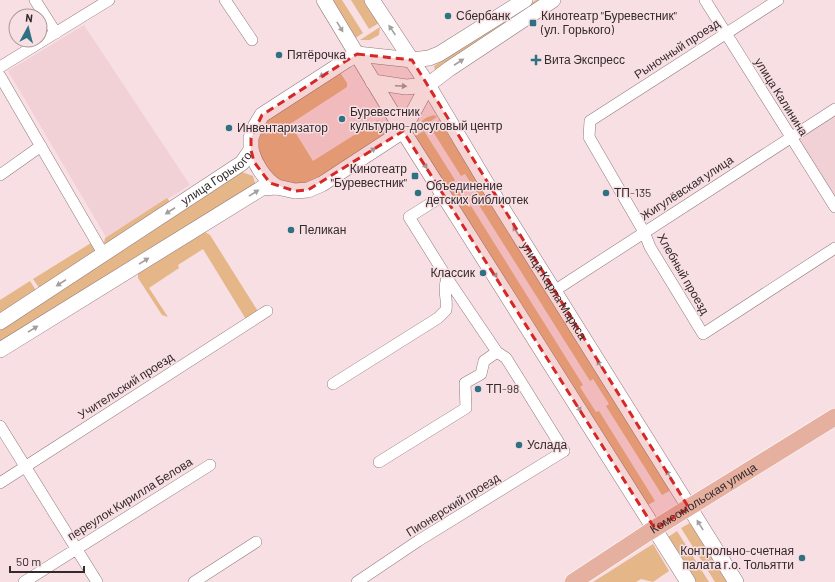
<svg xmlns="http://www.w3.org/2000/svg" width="835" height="582" font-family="Barlow,sans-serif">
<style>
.built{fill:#f1d1d6}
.green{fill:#e5b687}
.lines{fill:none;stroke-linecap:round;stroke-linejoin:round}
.minor-casing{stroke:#907a7d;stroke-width:12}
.secondary-casing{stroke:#907a7d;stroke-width:16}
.primary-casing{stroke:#fff;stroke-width:18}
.minor{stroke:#fff;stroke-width:11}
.secondary{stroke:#fff;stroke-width:15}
.primary{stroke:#e6b0a0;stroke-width:17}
.oneway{fill:#a39fa0}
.marked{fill:#d62828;fill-opacity:0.2;stroke:#d62828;stroke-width:3;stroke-dasharray:8 5;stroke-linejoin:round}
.poi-dot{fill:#2f7183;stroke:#f8dfe3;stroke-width:1.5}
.labels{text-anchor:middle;stroke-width:3;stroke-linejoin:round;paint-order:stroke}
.poi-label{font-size:12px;fill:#332a2b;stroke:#f8dfe3;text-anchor:start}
.street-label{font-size:12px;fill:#332a2b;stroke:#f8dfe3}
</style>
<rect width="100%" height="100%" fill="#f8dfe3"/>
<!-- built -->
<path class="built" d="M84 25 190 185 106 237 8 71Z
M835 112V201L795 138Z"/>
<!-- green -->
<path class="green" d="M329 0H342L363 33 354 39Z
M351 0H364L379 23 369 29Z
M536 0H547L437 70H435L434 66Z
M380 27 379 35 370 40H360Z
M339 71 347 83V87L290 124 313 161 378 120 387 134 310 182 300 185 283 182 272 176 257 152 258 137 264 121Z
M434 115 437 117 416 131C417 122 426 117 434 115Z
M439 120 671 490 662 495 606 406 609 404 593 379 590 381 477 202 481 199 465 174 461 176 430 127Z
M424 131 455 180 453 182 469 207 471 206 583 385 580 387 596 412 599 411 655 501 646 506 414 137Z
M242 172 253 176 255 183 252 187 0 343V329Z
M167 198 171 203 106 245 104 243 105 238Z
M203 231 210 235 259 313 247 321 203 249 178 265 179 268 149 288 168 317 162 315 138 278V272Z
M91 243 96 250 40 289 33 279Z
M30 281 37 292 0 317V300Z
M690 523 727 582H715L681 528Z
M677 531 709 582H696L668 537Z
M653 544 669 571 653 582 641 579 636 582H593Z"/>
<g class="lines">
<defs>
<path id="minor" d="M35 0 56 33
M225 0 252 40
M705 0 835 207
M778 0 590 121 589 137 644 232 650 247 703 334 835 248
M0 67 109 0
M0 76 104 255
M0 175 41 146
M554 291 835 109
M333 384 438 318 446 310C448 297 442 292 447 278
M0 426 97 582
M379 462 466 408 465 383 481 374 484 361 497 352
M0 483 267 311
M24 582 210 465
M194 582 256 542
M357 582 418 541 564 451 506 358 497 352 447 278 409 217 444 195"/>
<g id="secondary">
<path d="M324 0 403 131 688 582"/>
<path id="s1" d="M372 0 428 85 487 184 736 582"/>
<path d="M373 82 406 87 428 85"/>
<path d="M251 150C255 164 264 179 277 187"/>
<path id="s2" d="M0 322 242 163 251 150V138L256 125 262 115 347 60 357 54 412 60 429 58 439 54 525 0"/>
<path d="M0 350 262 188 277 187 295 191 308 190 322 184 403 131 428 85 449 69 553 0"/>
</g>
<g id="primary">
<path id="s3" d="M573 582 649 532 835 417"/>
</g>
</defs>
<!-- minor casing -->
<use href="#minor" class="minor-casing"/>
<!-- secondary casing -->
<use href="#secondary" class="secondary-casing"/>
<!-- primary casing -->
<use href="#primary" class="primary-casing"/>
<!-- minor -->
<use href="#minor" class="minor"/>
<!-- secondary -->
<use href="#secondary" class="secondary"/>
<!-- primary -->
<use href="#primary" class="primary"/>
</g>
<!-- one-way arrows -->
<defs><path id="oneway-solid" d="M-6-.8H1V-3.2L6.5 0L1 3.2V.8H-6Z"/></defs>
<g class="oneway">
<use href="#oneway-solid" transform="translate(340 27) rotate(59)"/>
<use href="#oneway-solid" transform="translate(392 30) rotate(-124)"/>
<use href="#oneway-solid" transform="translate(459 62) rotate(-33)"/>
<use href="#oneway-solid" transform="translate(324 74) rotate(148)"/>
<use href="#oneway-solid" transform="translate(401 86) rotate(3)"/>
<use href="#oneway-solid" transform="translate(371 151) rotate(-33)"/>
<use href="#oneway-solid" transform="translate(424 164) rotate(57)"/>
<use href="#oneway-solid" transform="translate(254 193) rotate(-32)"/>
<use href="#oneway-solid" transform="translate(170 211) rotate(147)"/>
<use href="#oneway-solid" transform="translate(516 231) rotate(-122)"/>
<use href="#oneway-solid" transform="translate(144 261) rotate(-32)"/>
<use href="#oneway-solid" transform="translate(494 273) rotate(58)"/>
<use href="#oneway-solid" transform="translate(61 283) rotate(147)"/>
<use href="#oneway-solid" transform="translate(33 329) rotate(-32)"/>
<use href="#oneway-solid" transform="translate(600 365) rotate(-122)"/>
<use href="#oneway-solid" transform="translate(578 407) rotate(58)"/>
<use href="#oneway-solid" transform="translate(669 475) rotate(-122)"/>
<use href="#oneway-solid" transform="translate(700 525) rotate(-122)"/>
</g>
<!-- marked area -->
<path class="marked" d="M357 54 412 60 689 508 655 529 403 131 308 190 295 191 270 183 254 162 251 150V138L262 115Z"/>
<!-- markers -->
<g class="poi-dot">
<circle cx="448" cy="16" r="4"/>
<rect x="529" y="19" width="8" height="8" rx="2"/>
<circle cx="279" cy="55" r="4"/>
<path d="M534 54h4v4h4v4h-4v4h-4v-4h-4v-4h4z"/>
<circle cx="342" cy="119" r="4"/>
<circle cx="229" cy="128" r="4"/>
<rect x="411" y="172" width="8" height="8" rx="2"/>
<circle cx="418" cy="193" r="4"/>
<circle cx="606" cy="193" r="4"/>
<circle cx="291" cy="230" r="4"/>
<circle cx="483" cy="273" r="4"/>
<circle cx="478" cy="389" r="4"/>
<circle cx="519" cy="445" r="4"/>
<circle cx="802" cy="558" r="4"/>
</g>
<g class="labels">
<!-- poi labels -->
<g class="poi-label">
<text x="456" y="20">Сбербанк</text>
<text x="541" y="20">Кинотеатр "Буревестник"<tspan x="541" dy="14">(ул. Горького)</tspan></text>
<text x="287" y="59">Пятёрочка</text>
<text x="544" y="64">Вита Экспресс</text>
<text x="350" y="116">Буревестник<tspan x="350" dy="14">культурно-досуговый центр</tspan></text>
<text x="237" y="132">Инвентаризатор</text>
<text x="407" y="173" text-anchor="end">Кинотеатр<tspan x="407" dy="14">"Буревестник"</tspan></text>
<text x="426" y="190">Объединение<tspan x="426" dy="14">детских библиотек</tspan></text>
<text x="614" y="197">ТП-135</text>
<text x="299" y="234">Пеликан</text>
<text x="475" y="277" text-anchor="end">Классик</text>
<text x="486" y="393">ТП-98</text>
<text x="527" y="449">Услада</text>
<text x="794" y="555" text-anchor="end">Контрольно-счетная<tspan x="794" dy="14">палата г.о. Тольятти</tspan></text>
</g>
<!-- street labels -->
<g class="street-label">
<text transform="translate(677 49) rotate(-33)" y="4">Рыночный проезд</text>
<text transform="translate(781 97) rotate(58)" y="4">улица Калинина</text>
<text dy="4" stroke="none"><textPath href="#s2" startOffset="260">улица Горького</textPath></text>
<text transform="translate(687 188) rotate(-33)" y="4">Жигулёвская улица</text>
<text transform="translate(683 274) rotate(60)" y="4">Хлебный проезд</text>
<text dy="4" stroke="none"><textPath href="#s1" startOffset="343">улица Карла Маркса</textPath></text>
<text transform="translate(126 386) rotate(-33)" y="4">Учительский проезд</text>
<text transform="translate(130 499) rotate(-32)" y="4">переулок Кирилла Белова</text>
<text dy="4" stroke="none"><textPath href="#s3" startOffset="155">Комсомольская улица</textPath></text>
<text transform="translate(453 505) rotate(-32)" y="4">Пионерский проезд</text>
</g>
</g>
<!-- north arrow -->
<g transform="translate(28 28) rotate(7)"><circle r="19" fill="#f8dfe3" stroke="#a99799"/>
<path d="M0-3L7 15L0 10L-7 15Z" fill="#2f7183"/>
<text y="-6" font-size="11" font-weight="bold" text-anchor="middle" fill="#332a2b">N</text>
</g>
<!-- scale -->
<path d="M10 566v6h74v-6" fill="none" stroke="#332a2b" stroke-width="2"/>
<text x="16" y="566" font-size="12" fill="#332a2b" stroke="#f8dfe3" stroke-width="3" paint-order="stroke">50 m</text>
</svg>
